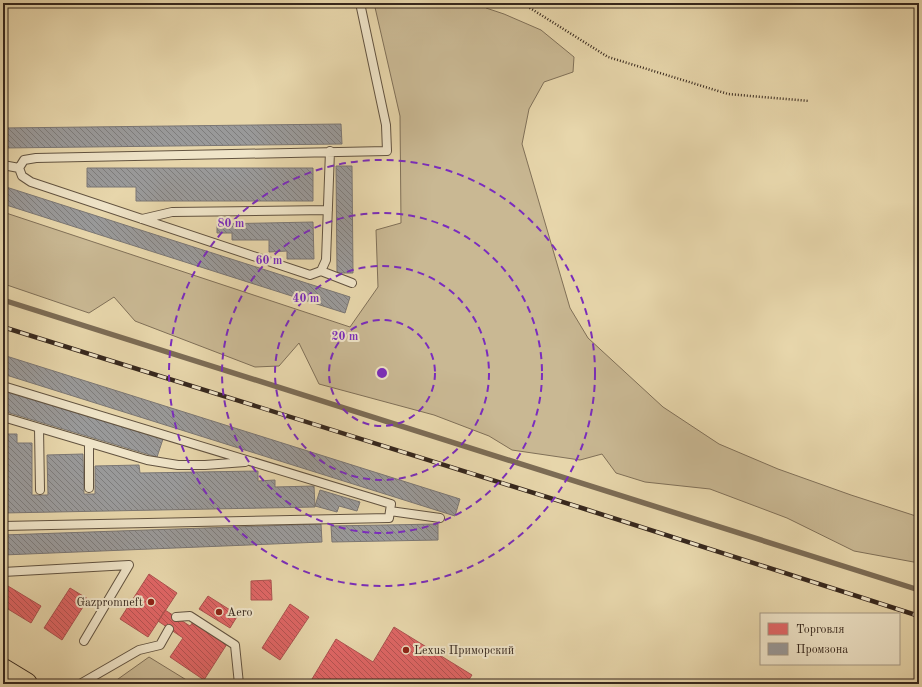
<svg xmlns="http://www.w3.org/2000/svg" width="922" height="687" font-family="'Old Standard TT',serif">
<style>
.grass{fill:#c9b893;stroke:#807058}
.shops{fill:url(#shops-back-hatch);stroke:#ad5350}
.industry{fill:url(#industry-back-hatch);stroke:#7b7774}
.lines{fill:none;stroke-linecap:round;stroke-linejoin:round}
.stream{stroke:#7c6c55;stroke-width:5.5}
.lane-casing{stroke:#625340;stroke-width:10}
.primary-casing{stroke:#36271d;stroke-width:24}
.path{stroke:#36271d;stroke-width:2.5;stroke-dasharray:1 2;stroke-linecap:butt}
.lane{stroke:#efe4c8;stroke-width:8}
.primary{stroke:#e7d6ab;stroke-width:22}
.rail-casing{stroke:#36271d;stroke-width:4.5}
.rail{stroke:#efe4c8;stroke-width:3;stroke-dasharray:9;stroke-linecap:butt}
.ring{fill:none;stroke:#7b2cbf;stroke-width:2;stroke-dasharray:7 5}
.poi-dot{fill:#8f2418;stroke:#efe4c8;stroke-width:1.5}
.labels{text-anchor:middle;stroke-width:4;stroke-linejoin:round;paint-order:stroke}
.poi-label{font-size:12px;fill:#36271d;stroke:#efe4c8;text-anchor:start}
.centre{fill:#7b2cbf;stroke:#efe4c8;stroke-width:2}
.ring-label{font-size:12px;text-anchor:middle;font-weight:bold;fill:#7b2cbf;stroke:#efe4c8;stroke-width:4;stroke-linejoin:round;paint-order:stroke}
</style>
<defs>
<pattern id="shops-back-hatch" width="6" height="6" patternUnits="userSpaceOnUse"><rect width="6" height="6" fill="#e06666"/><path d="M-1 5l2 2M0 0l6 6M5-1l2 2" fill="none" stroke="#b65453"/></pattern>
<pattern id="industry-back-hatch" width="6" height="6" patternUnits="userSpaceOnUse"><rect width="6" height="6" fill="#999"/><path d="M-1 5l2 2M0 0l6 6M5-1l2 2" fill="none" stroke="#7e7d7c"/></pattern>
</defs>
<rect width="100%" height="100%" fill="#e7d6ab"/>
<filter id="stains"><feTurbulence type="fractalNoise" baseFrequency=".005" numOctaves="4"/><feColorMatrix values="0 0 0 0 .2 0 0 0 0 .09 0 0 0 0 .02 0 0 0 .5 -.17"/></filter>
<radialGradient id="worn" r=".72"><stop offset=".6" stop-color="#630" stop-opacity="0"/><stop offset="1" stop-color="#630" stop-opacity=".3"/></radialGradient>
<!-- grass -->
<path class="grass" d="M374 3H483L486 8 504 14 541 30 574 57 573 72 544 82 529 109 522 144 570 308 588 338 663 407 719 444 778 469 851 495 919 517V563L854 551 787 518 710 489 645 482 616 473 602 454 580 460 512 450 489 436 434 415 319 384 299 343 279 366 255 367 135 321 114 297 89 313 7 285 3 283V212L350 327 378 287 376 230 401 223 400 116Z
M149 657 193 684H111Z"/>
<!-- shops -->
<path class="shops" d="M149 574 177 593 148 637 120 619Z
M271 580 272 600H251V581Z
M3 583 41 606 31 623 3 606Z
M70 588 88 599 62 640 44 628Z
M208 596 238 615 230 628 199 609Z
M290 604 309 617 280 660 262 648Z
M165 610 190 626 193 622 227 644 204 680 170 657 183 638 158 621Z
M394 627 472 675 466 684H309L336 639 373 662Z"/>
<!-- industry -->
<path class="industry" d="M341 124 342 144 3 148V128Z
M336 166H352L353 273H337Z
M87 168H313V201H136V187H87Z
M3 186 350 297 345 313 3 204Z
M313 222 314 259H287V251L269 252V240H232V233H217V224Z
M3 355 460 499 455 516 3 374Z
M3 391 163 439 157 457 3 411Z
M3 434H17V443H32V495H48L47 455 83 454 84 494H95V466L139 465 140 473 258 471V481L275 480V487L314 486 315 507 3 513Z
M320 490 360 502 357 511 339 506 337 512 315 506Z
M321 524 322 542 3 555V535Z
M438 524V540L332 542 331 526Z"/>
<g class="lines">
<!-- stream -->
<path class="stream" d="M3 300 919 590"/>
<defs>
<path id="lane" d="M3 165 19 168
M142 219 172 212 328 210
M321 271 326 260 330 151
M352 283 321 271 310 275 31 182 22 176 19 168 24 160 36 158 387 151 386 125 360 3
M3 386 391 504 389 518 3 526
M3 417 147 460 178 465H205L245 462
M39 428 40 490
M89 443V488
M390 511 440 518
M3 572 129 565 84 641
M176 617 190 616 235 645 239 684
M80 684 139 650 160 645 169 629"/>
<path id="primary" d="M3 670 26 684"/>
</defs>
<!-- lane casing -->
<use href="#lane" class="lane-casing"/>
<!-- primary casing -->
<use href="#primary" class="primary-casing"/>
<!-- path -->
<path class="path" d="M522 3 608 57 728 94 809 101"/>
<!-- lane -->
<use href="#lane" class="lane"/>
<!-- primary -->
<use href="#primary" class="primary"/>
<defs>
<path id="rail" d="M3 327 585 509 919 616"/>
</defs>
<!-- rail casing -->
<use href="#rail" class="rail-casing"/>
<!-- rail -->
<use href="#rail" class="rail"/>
</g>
<!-- distance rings -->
<g class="ring">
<circle cx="382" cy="373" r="53"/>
<circle cx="382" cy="373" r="107"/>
<circle cx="382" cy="373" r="160"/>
<circle cx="382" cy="373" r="213"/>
</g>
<!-- markers -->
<g class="poi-dot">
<circle cx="151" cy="602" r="4"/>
<circle cx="219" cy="612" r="4"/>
<circle cx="406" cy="650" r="4"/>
</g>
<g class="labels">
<!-- poi labels -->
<g class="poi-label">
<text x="143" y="606" text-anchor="end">Gazpromneft</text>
<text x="227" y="616">Aero</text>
<text x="414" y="654">Lexus Приморский</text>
</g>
</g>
<circle cx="382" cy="373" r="6" class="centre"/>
<g class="ring-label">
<text x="231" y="227">80 m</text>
<text x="269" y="264">60 m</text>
<text x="306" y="302">40 m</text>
<text x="345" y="340">20 m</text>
</g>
<!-- margin -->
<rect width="922" height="687" fill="none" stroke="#e7d6ab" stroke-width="16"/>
<rect x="4" y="4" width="914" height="679" fill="none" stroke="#36271d" stroke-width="2"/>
<rect x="8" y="8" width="906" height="671" fill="none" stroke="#36271d"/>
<!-- legend -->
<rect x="760" y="613" width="140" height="52" fill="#efe4c8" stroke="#a59884"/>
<rect x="768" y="623" width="20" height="12" fill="#e06666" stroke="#a59884"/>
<text x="796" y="633" font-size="12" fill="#36271d">Торговля</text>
<rect x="768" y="643" width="20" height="12" fill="#999999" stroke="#a59884"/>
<text x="796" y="653" font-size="12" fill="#36271d">Промзона</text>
<rect width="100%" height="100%" filter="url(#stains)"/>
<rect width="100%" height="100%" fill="url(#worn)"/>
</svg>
